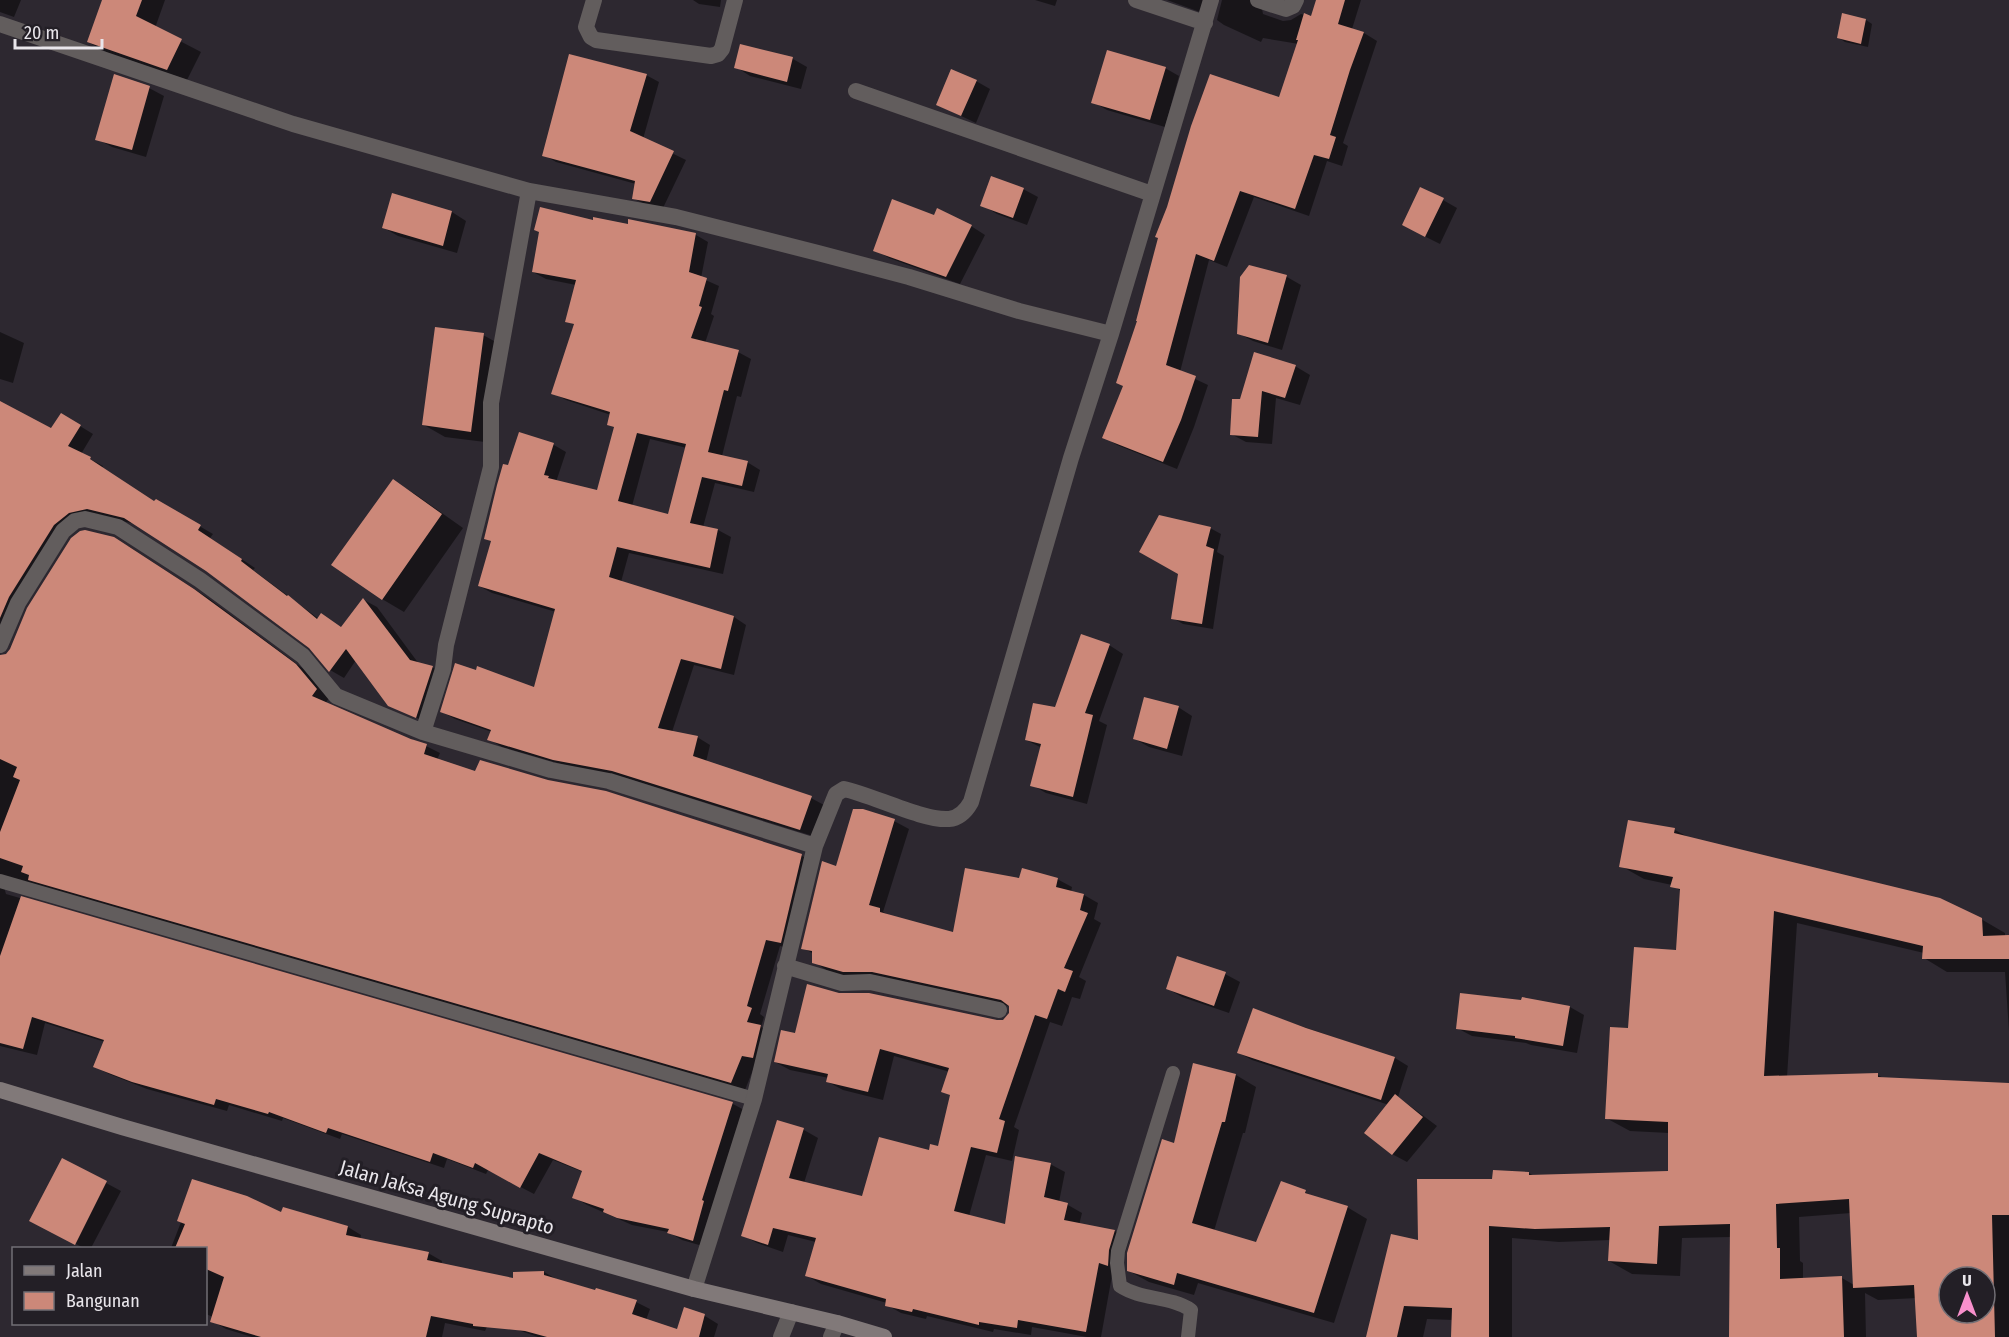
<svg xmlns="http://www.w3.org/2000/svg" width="2009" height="1337" font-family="'Fira Sans Condensed',sans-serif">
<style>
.shadow{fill:#0007;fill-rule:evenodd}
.building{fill:#cc8879;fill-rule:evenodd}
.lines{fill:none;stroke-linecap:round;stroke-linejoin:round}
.service{stroke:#625d5d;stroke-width:14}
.minor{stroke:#625d5d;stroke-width:16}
.secondary{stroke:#817979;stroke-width:16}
.labels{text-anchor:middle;stroke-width:6;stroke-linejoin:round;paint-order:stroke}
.street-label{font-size:20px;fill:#e9e6eb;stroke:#231f26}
</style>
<rect width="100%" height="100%" fill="#2d2830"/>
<!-- shadow -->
<path class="shadow" d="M0 0H21L14 17 0 12Z
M103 0H165L155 28 201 52 187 80 108 53 88 42Z
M693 0H721L720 7 699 4Z
M1035 0H1057L1055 6Z
M1167 0H1217L1211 16Z
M1222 0H1266L1261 4 1263 14 1283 21 1291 20 1301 14 1312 17 1318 0H1361L1352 29 1364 33 1377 41 1343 143 1348 146 1342 166 1327 161 1309 216 1254 197 1227 267 1209 260 1180 372 1208 385 1194 427 1177 469 1117 445 1104 437 1125 386 1118 383 1280 98 1299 44 1263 38 1261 42 1224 25 1217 20Z
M1866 20 1872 24 1868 47 1845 42 1839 38Z
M741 46 793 59 807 67 801 89 750 76 736 67Z
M1165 68 1179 76 1165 127 1107 110 1093 102Z
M646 75 659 82 643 139 686 160 663 208 646 205 633 198 636 184 556 162 544 155Z
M976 81 990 89 976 123 938 105Z
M149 88 164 96 146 157 112 147 97 139Z
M1023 189 1038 197 1027 225 997 214 982 205Z
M393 195 452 212 466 221 457 253 398 236 384 228Z
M1443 200 1457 208 1440 244 1418 233Z
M935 217 971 226 985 235 960 284 889 258 875 250Z
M594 222 696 235 708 242 701 278 719 286 711 314 714 316 705 343 738 352 751 359 741 397 737 396 722 456 747 462 760 470 754 492 715 483 703 527 718 530 731 537 723 574 629 553 621 582 734 617 746 625 734 675 694 665 672 732 697 737 710 745 706 762 811 798 824 805 813 836 626 778 568 766 502 747 489 739 492 732 455 719 442 712 535 689 556 612 492 593 479 586 492 542 485 538 520 434 554 445 566 452 556 482 598 491 615 428 609 425 611 415 566 400 553 393 575 325 567 321 576 285 546 279 533 272ZM650 439 687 448 669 516 632 506Z
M1250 266 1287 277 1301 285 1282 350 1253 341 1238 333Z
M0 332 24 343 13 383 0 379Z
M483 335 505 347 493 443 445 437 424 425Z
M1295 366 1310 375 1300 405 1276 398 1272 444 1246 442 1231 434 1241 401Z
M0 403 52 430 75 423 93 434 81 454 103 466 102 468 155 503 156 501 213 534 210 538 255 568 253 570 319 619 343 628 364 600 377 607 419 664 432 667 446 675 430 724 389 705 356 660 344 678 330 670 310 646 207 570 136 524 98 516 67 533 0 628Z
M393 481 415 494 463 528 404 612 382 599Z
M1210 528 1221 534 1217 552 1224 556 1213 629 1183 624 1173 618Z
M128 546 208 598 309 673 329 698 325 704 417 744 426 746 440 753 437 760 476 773 802 856 815 863 794 950 780 946 760 1014 764 1017 761 1027 774 1034 756 1062 745 1090 4 887 6 894 733 1104 746 1111 706 1247 682 1240 668 1232 632 1225 587 1205 574 1197 583 1172 553 1160 534 1194 488 1170 486 1174 447 1159 444 1168 342 1134 340 1139 283 1118 282 1121 229 1105 227 1111 147 1089 109 1074 95 1067 105 1042 45 1023 37 1055 0 1046V678Z
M1109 645 1123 654 1099 721 1107 725 1087 804 1046 793 1032 785 1042 748 1026 740 1056 709Z
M1178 707 1192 716 1182 756 1149 747 1135 739Z
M894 821 909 829 883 912 891 916 954 934 1020 880 1057 879 1072 887 1071 892 1084 895 1098 903 1094 919 1101 923 1079 977 1086 981 1080 999 1072 997 1062 1026 1050 1022 1014 1127 1019 1130 1012 1161 986 1155 969 1216 1007 1225 1050 1164 1065 1172 1059 1202 1068 1205 1082 1213 1079 1225 1115 1231 1129 1240 1123 1259 1113 1270 1101 1337H1087L1032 1327 1031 1335 994 1329 993 1332 927 1316 926 1319 901 1313 887 1305V1303L821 1284 807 1276 816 1242 788 1235 783 1252 757 1243 742 1235 778 1122 804 1130 818 1138 804 1183 863 1197 930 1152 939 1148 952 1096 943 1091 950 1072 894 1056 883 1100 843 1090 828 1082 829 1078 790 1070 775 1062 839 995 997 1022 1007 1019 1011 1012 1009 1006 888 979 859 980 828 971 814 962V954L803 948 837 868Z
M1629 821 1675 830 1688 837 1981 919 2005 933V937H2009V1031L2005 972H1947L1924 958V953L1797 923 1787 1077 1878 1075 1885 1079 2009 1093V1337H1919L1917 1298 1878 1300 1865 1293 1866 1337H1731V1237L1682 1238 1680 1276 1632 1274 1609 1261 1610 1240 1559 1242 1512 1238V1337H1453V1320L1427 1319 1423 1337H1367L1419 1242 1529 1173 1534 1176 1669 1173V1133L1630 1131 1606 1118 1630 1030 1677 951 1681 891 1672 885 1644 879 1621 866ZM1851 1213 1854 1285 1842 1278 1803 1279V1263L1800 1261 1799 1217ZM1949 1277H1985V1313H1949Z
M1225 974 1240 982 1229 1013 1182 997 1168 989Z
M1570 1007 1584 1015 1577 1053 1531 1045 1526 1043 1472 1036 1457 1028Z
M1254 1010 1395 1058 1408 1066 1398 1097 1437 1126 1407 1162 1392 1154 1389 1105 1252 1060 1239 1053Z
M1236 1075 1256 1087 1245 1133H1243L1214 1231 1257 1244 1305 1192 1316 1198 1347 1207 1367 1219 1334 1323 1198 1283 1194 1295 1149 1282 1129 1271 1175 1144Z
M63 1160 121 1191 91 1248H84L46 1229Z
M282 1215 348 1227 361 1235 360 1239 428 1253 442 1261 441 1265 514 1280 544 1272 558 1280 636 1302 650 1309 646 1320 678 1331 685 1309 705 1316 718 1324 714 1337H538L490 1320 485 1331 445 1323 442 1337H252L226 1329 212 1321 213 1317 206 1314V1248H171L181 1222Z"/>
<!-- building -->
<path class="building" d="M102 0H142L136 16 182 39 167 70 87 42Z
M1316 0H1345L1338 24 1364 32 1350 70 1330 135 1336 137 1329 159 1314 155 1295 209 1240 191 1214 261 1196 254 1166 365 1196 376 1181 420 1163 462 1102 438 1123 386 1116 383 1137 321H1136L1158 238 1155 237 1167 207 1191 126 1210 74 1279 97 1298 40H1296L1304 13 1311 16Z
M1842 13 1866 19 1861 44 1837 38Z
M740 44 793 57 787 82 734 68Z
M1107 50 1166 67 1150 120 1091 103Z
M569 54 647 74 630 131 674 151 650 202 632 199 635 181 542 156Z
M951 69 977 80 961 116 936 105Z
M114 74 150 86 132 150 95 140Z
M991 176 1024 188 1013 218 980 206Z
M1420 187 1444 198 1425 237 1402 225Z
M392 193 452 211 443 246 382 228Z
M892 199 934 215 937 208 972 225 946 277 873 251Z
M540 207 593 220V217L628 224V219L696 233 689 272 707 278 699 306 702 307 691 338 739 350 728 391 724 390 708 452 748 461 742 486 702 477 690 523 718 529 710 568 617 547 609 577 734 616 721 669 681 659 658 728 698 736 693 756 812 796 800 830 612 771 553 760 487 740 491 730 440 712 455 663 476 670 477 666 534 687 555 609 478 586 491 541 484 539 497 485 503 464 508 465 519 432 554 443 544 475 549 476 548 478 597 490 614 427 607 425 610 412 551 394 574 324 565 322 576 280 532 272 539 232 534 230ZM637 433 686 444 668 514 618 501Z
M1249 265 1287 275 1268 343 1237 334 1240 277Z
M435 327 484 333 471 432 422 425Z
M1254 352 1296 365 1285 398 1262 391 1258 437 1230 435 1232 399H1240Z
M0 401 51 428 61 413 81 425 68 446 91 457 90 459 154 501 156 499 201 525 198 530 242 559 241 561 287 596 288 595 317 619 321 613 341 627 363 598 410 660 433 666 416 718 388 706 346 649 329 672 309 648 206 571 124 518 87 509 69 513 54 525 9 597 0 618Z
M393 479 442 514 382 600 331 565Z
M1159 515 1211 527 1206 546 1214 549 1202 624 1171 619 1178 574 1139 552Z
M85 530 114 537 194 589 296 664 317 689 312 696 413 740 411 739 427 744 424 754 475 771 480 760 548 780 606 791 802 854 781 943 766 940 747 1006 752 1008 747 1022 761 1025 753 1058 742 1056 731 1083 28 880 29 875 21 872 23 866 0 858V832L20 780 13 777 17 767 0 759V655L6 654 10 649 27 608 71 538 80 531Z
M1081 634 1110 644 1085 713 1093 715 1073 797 1030 786 1041 744 1025 740 1033 703 1055 707Z
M1144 697 1179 706 1167 749 1133 739Z
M853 809H863L895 819 869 905 880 908V912L953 932 965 868 1019 878 1022 868 1058 878 1056 887 1084 894 1080 910 1088 913 1064 968 1073 971 1065 992 1058 989 1047 1019 1035 1015 999 1119 1005 1121 997 1153 971 1147 954 1211 1005 1224 1015 1156 1051 1163 1044 1197 1068 1203 1064 1220 1115 1230 1109 1250 1108 1266 1099 1263 1086 1332 1018 1320 1017 1328 979 1322V1325L913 1309 912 1312 885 1306 886 1299 805 1276 816 1238 773 1228 768 1245 741 1236 777 1120 804 1128 789 1178 862 1196 879 1137 929 1150 930 1144 938 1146 950 1095 941 1092 949 1068 880 1049 868 1092 826 1082 828 1074 774 1062 781 1030 795 1033 807 984 839 993H869L997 1020H1003L1009 1013V1006L1001 1000 872 972H843L812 963V951L801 949 822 861 836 866Z
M1628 820 1675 828 1674 833 1940 898 1982 918 1983 936 2009 935V959H1922L1923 946 1774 911 1764 1076 1878 1073V1077L2009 1083V1215H1992L1995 1337H1917L1914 1285 1853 1288 1849 1199 1776 1204 1777 1248H1780V1279L1842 1276 1844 1337H1729L1730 1224 1659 1226 1657 1264 1608 1261 1610 1227 1535 1229 1489 1226V1337H1451L1452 1308 1404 1306 1397 1337H1366L1391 1234 1418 1240 1417 1179H1492L1493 1170 1529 1172V1175L1668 1171V1122L1605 1119 1610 1027 1628 1028 1634 947 1676 950 1680 889 1670 887 1673 877 1619 867ZM1949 1277H1985V1313H1949Z
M21 896 733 1102 702 1200 704 1201 693 1241 667 1233 669 1229 617 1218 603 1212 604 1209 572 1198 582 1171 539 1153 520 1188 475 1163 473 1168 433 1153 430 1162 328 1128 326 1133 269 1112 268 1114 216 1099 214 1105 132 1082 93 1067 104 1040 32 1017 23 1049 0 1043V956Z
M1177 956 1226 972 1214 1006 1166 989Z
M1460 993 1521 1000 1522 997 1570 1006 1563 1046 1515 1038V1036L1456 1029Z
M1253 1008 1306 1028 1395 1057 1381 1100 1237 1053Z
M1193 1063 1236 1074 1225 1122H1222L1192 1223 1256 1242 1281 1181 1306 1190 1305 1193 1348 1206 1314 1313 1177 1273 1174 1285 1127 1271V1253L1162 1139 1174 1143Z
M1395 1094 1423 1117 1392 1155 1364 1133Z
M62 1158 107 1181 75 1245 29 1221Z
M192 1179 247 1196 281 1212 283 1207 348 1226 346 1235 429 1252 427 1260 513 1278V1272L544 1271V1275L595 1290 596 1288 637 1300 632 1314 677 1329 684 1307 705 1314 699 1337H547L525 1331 473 1326V1324L431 1316 426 1337H261L210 1322 224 1277 206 1269V1248H175L185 1224 177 1221Z"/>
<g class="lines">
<!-- service -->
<path class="service" d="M0 881 754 1099
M1173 1073 1118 1251 1117 1263 1120 1286C1141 1300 1170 1296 1191 1310L1188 1337"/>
<!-- minor -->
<path class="minor" d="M594 0 586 27 591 37 596 40 711 56 718 54 722 49 735 0
M1136 0 1205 23
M1258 0 1286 9 1293 6 1296 0
M0 24 293 124 529 191 676 217 818 253 909 277 1019 311 1111 334
M856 91 1152 194
M0 645 18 603 63 531 75 521 85 519 118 527 200 580 303 656 336 696 423 732 551 770 609 781 815 846
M423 732 443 669 446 645 491 467V403L529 191
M785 966 842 983 870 982 999 1010
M694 1289 754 1099 815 846 836 794 844 789C872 795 923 821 949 819 960 818 966 811 971 802L1071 458 1111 334 1211 0
M781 1337 791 1312
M831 1337 837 1323"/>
<!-- secondary -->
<path class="secondary" d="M0 1090 122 1127 694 1289 837 1323 884 1337"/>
</g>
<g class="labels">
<!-- street labels -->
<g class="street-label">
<text transform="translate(447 1197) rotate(16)" y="7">Jalan Jaksa Agung Suprapto</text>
</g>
</g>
<!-- legend -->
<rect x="12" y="1247" width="195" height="78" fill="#231f26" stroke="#726f75" stroke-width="1.5"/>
<rect x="24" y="1266" width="30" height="9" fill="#817979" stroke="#726f75" stroke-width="1.5"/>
<text x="66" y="1277" font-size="18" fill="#e9e6eb">Jalan</text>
<rect x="24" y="1292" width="30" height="18" fill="#cc8879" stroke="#726f75" stroke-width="1.5"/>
<text x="66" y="1307" font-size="18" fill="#e9e6eb">Bangunan</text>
<!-- north arrow -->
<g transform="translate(1967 1295)"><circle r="28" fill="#231f26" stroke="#726f75" stroke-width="1.5"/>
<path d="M0-4.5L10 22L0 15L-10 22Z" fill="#f890cc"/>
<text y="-9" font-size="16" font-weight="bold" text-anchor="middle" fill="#e9e6eb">U</text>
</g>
<!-- scale -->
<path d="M15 39v9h87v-9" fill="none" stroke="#e9e6eb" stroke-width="3"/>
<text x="24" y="39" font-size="18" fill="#e9e6eb" stroke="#231f26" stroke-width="4.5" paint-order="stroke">20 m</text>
</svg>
